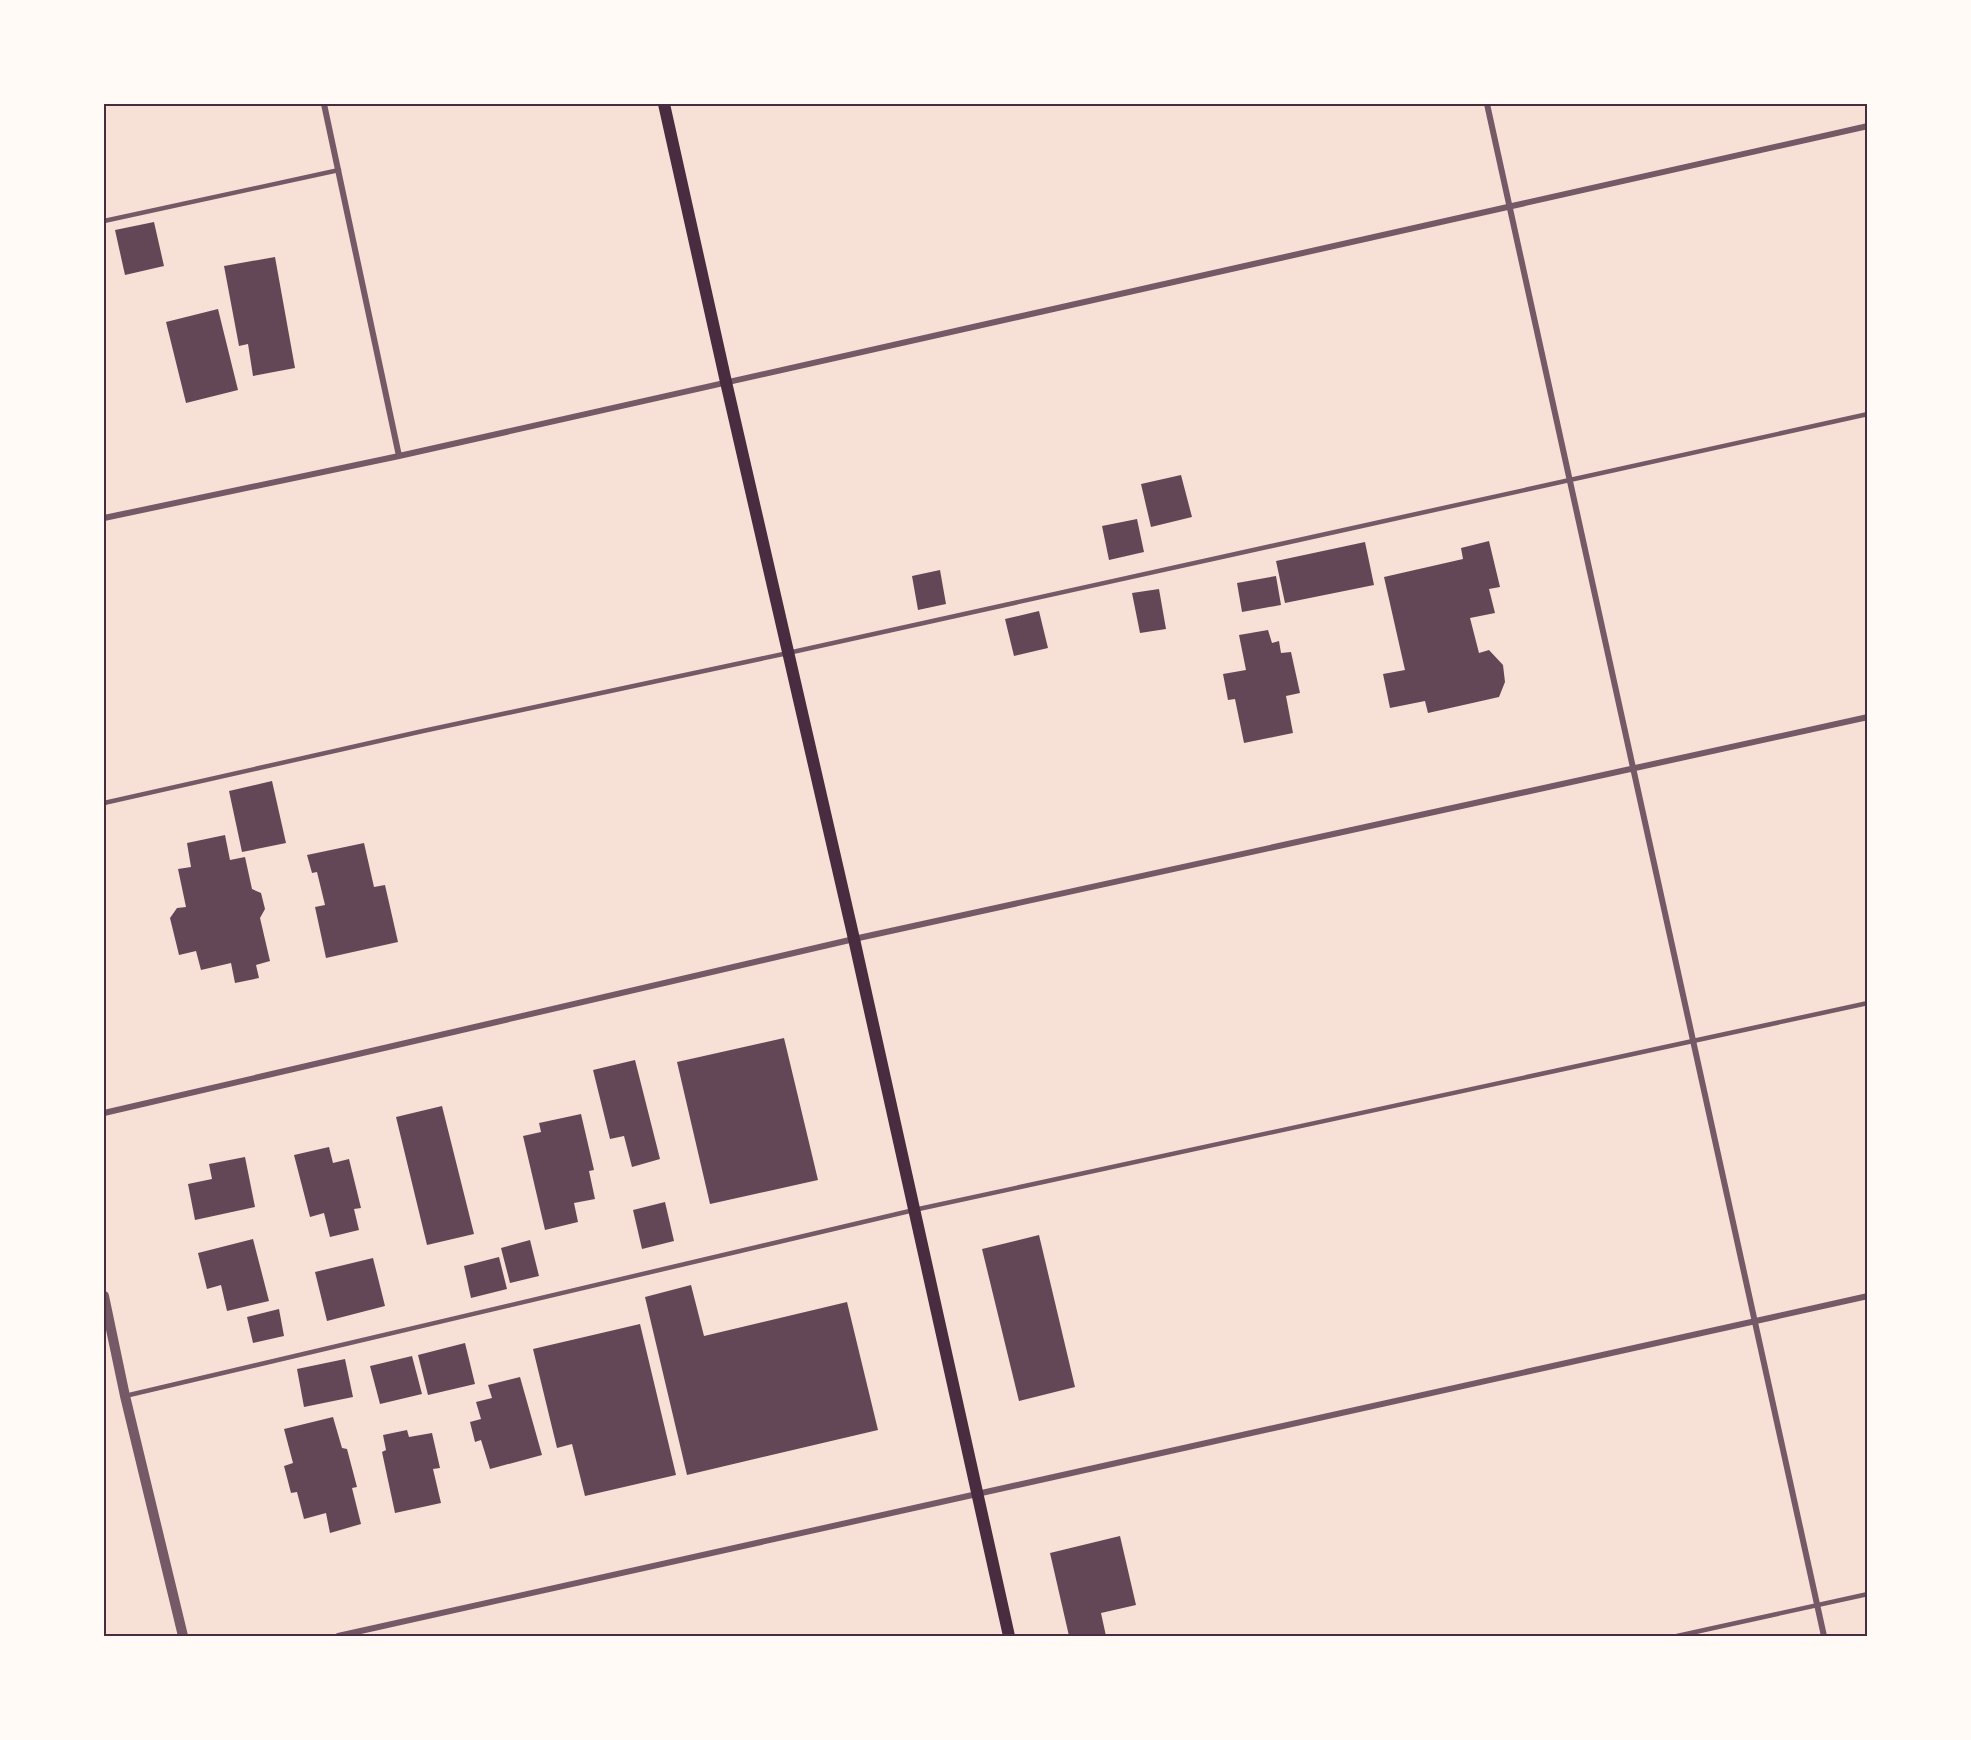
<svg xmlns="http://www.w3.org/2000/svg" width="1971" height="1740" font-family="'IBM Plex Sans',sans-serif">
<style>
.building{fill:#644757}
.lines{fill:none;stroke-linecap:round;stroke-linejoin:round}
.service{stroke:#755966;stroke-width:4.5}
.minor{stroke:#755966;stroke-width:6}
.tertiary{stroke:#755966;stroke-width:10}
.secondary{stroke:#4a2c40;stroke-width:12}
.neatline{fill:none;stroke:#4a2c40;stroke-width:2}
</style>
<rect width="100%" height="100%" fill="#f7e1d7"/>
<!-- building -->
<path class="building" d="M154 222 164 266 125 275 115 230Z
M275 257 295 368 253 376 248 344 239 346 224 266Z
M218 309 238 390 186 403 166 322Z
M1181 475 1192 517 1151 527 1141 484Z
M1137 519 1144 552 1109 560 1102 526Z
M1489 541 1500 587 1489 589 1495 613 1470 618 1479 653 1489 650 1503 665 1505 682 1499 697 1428 713 1425 701 1390 708 1383 674 1405 670 1384 577 1463 559 1461 548Z
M1365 542 1374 585 1285 603 1276 561Z
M940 570 946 604 918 610 912 576Z
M1276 576 1281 605 1242 612 1237 583Z
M1159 589 1166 629 1140 633 1132 593Z
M1039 611 1048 648 1014 656 1005 619Z
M1268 630 1272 643 1279 641 1281 653 1291 652 1300 693 1286 696 1293 733 1244 743 1235 699 1228 700 1223 674 1246 670 1239 635Z
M272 781 286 843 242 852 229 791Z
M225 835 230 860 245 857 252 889 261 893 265 909 260 918 270 961 256 965 259 978 235 983 231 963 201 970 196 951 179 955 170 918 177 908 186 907 178 869 191 867 187 843Z
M364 843 374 887 385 885 398 942 326 958 315 907 325 905 317 872 312 873 307 855Z
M784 1038 818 1180 710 1204 677 1062Z
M635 1060 660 1159 632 1167 624 1136 610 1139 593 1070Z
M442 1106 474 1234 427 1245 396 1117Z
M581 1114 594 1170 589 1171 595 1199 574 1203 578 1222 545 1230 523 1136 541 1132 539 1123Z
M329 1147 333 1163 349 1159 361 1208 354 1209 359 1230 330 1237 324 1213 310 1217 294 1155Z
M245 1157 255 1207 195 1220 188 1184 212 1179 209 1164Z
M665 1202 674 1241 642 1249 633 1210Z
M1039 1235 1075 1387 1019 1401 982 1249Z
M253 1239 269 1301 227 1311 221 1285 207 1289 198 1253Z
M530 1240 539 1276 510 1283 501 1248Z
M499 1257 507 1289 471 1298 464 1266Z
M373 1258 385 1306 327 1321 315 1272Z
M691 1285 704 1336 847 1302 878 1430 687 1475 645 1297Z
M279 1309 284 1336 253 1343 247 1317Z
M640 1324 676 1475 585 1496 572 1444 557 1448 533 1349Z
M465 1343 475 1384 428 1395 418 1355Z
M412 1356 422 1394 380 1404 370 1366Z
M345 1359 353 1397 304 1407 297 1369Z
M520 1377 542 1455 490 1469 481 1440 475 1442 470 1422 481 1419 476 1402 492 1398 488 1385Z
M333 1417 342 1448 347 1449 357 1487 352 1488 361 1524 330 1533 326 1513 304 1519 297 1492 291 1493 284 1466 293 1463 284 1429Z
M407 1430 409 1437 432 1433 440 1468 433 1469 441 1503 395 1513 382 1452 386 1450 383 1435Z
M1120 1536 1136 1605 1101 1613 1106 1636H1069L1050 1553Z"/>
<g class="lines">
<!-- service -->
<path class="service" d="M104 221 339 170
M104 803 423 731 788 653 1868 414
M125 1396 914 1210 1868 1003
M1677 1636 1868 1594"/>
<!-- minor -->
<path class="minor" d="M324 104 399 456
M1487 104 1824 1636
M104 518 399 456 1868 126
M104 1113 854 939 1868 717
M338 1636 1868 1296"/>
<!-- tertiary -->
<path class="tertiary" d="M104 1296 125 1396 183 1636"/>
<!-- secondary -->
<path class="secondary" d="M664 104 726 382 854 939 1009 1636"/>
</g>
<!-- border -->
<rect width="1971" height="1740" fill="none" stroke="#fffaf5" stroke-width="210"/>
<rect x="105" y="105" width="1761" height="1530" class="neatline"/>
</svg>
